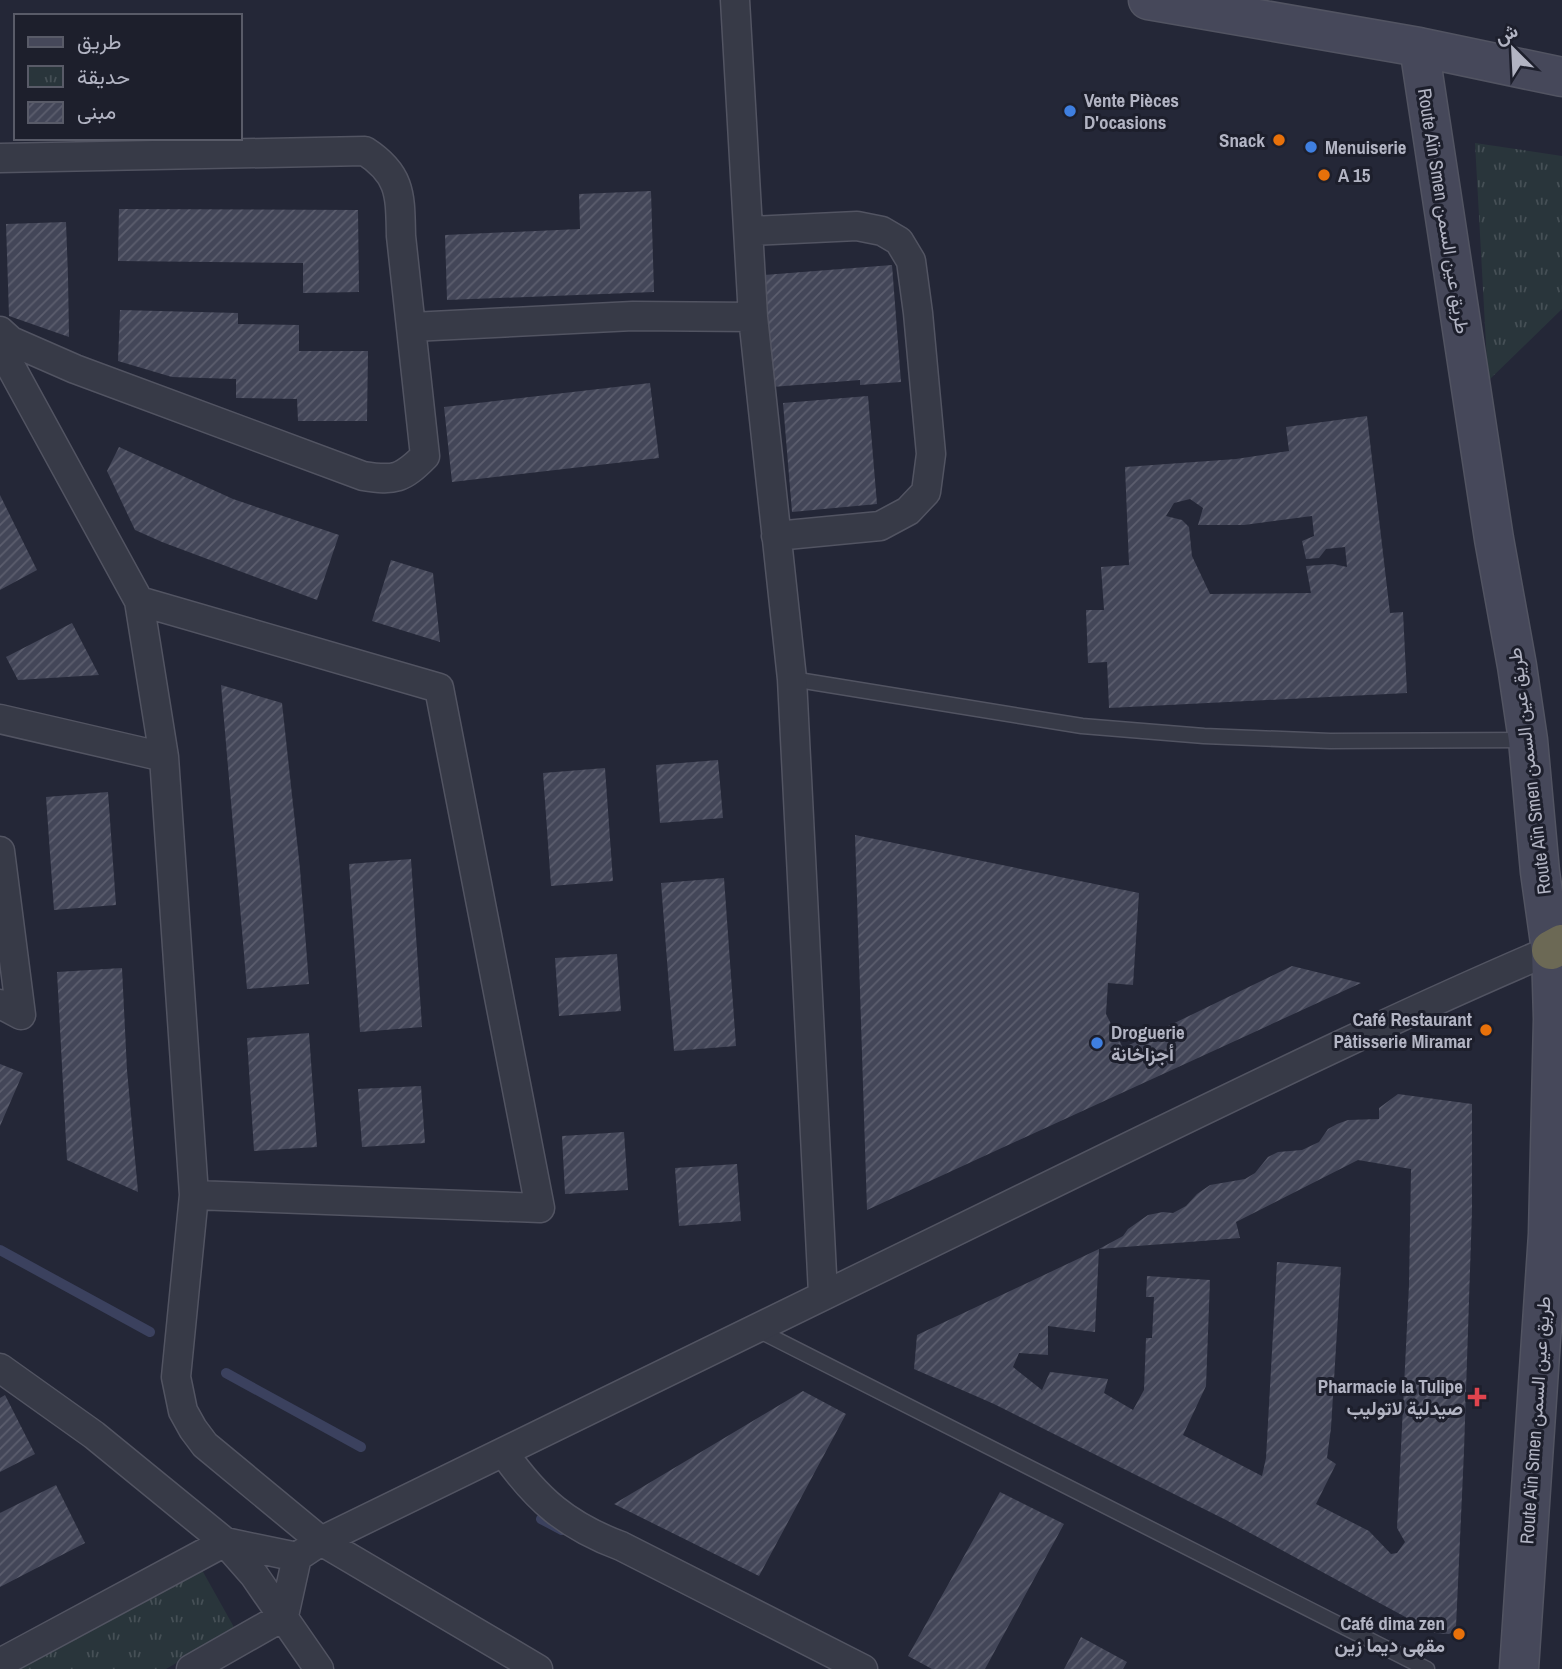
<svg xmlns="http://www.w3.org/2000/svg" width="1562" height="1669" font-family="'Archivo Narrow',Vazirmatn,sans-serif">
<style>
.park{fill:url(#park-tufts)}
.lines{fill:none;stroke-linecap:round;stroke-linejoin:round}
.stream{stroke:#3b415e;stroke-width:10}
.building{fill:url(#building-hatch);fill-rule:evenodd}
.lane-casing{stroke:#525462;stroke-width:17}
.street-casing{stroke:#525462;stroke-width:31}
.secondary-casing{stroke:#525462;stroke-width:41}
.highway-casing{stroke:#3f414f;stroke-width:41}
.lane{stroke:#373a47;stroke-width:14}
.street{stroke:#373a47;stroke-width:28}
.secondary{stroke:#46485a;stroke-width:38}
.highway{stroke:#6c6955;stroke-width:38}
.shop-dot{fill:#3f7fe0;stroke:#1d1f2c;stroke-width:2.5}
.food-dot{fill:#e8710a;stroke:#1d1f2c;stroke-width:2.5}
.health-dot{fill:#e0444e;stroke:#1d1f2c;stroke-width:2.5}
.labels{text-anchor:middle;stroke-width:6;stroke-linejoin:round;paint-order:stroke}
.poi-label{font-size:19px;font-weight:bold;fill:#b2b4c3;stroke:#1d1f2c;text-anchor:start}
.street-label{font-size:19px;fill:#b2b4c3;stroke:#1d1f2c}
</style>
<defs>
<pattern id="park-tufts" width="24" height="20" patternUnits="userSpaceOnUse" patternTransform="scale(1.75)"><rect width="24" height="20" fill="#29353b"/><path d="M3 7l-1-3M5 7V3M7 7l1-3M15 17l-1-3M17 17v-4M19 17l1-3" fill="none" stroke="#465056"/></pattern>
<pattern id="building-hatch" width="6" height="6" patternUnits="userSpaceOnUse" patternTransform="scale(1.75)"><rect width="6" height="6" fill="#434658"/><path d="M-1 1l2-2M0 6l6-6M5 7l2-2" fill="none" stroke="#5c5e6e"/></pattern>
</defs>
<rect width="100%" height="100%" fill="#242737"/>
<!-- park -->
<path class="park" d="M1475 143 1562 156V309L1488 381Z
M202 1570 235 1629 166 1669H10Z"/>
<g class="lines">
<!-- stream -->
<path class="stream" d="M0 1250 150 1332
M226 1373 361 1447
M541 1519 562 1530"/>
</g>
<!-- building -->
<path class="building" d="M651 191 654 292 447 300 445 235 580 229 579 194Z
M119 209 358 210 359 292 303 293V263L118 261Z
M66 222 68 276 69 337 9 316 6 224Z
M892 265 901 382 860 385V380L772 387 764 275Z
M120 310 238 313V324L299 325V351H368L367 421H298L297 399 236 398V379L172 377 118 361Z
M650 383 659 458 452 482 444 407Z
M868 396 877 504 792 512 783 403Z
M1367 416 1390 613 1403 612 1407 693 1109 708 1107 662 1088 663 1086 610H1104L1101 567 1129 565 1125 467 1236 459 1289 451 1286 427ZM1190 499 1203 508 1198 525H1244L1312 516 1314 536 1302 541 1306 559 1319 558 1326 549 1345 547 1347 567 1333 564 1306 566 1311 593 1210 594 1192 556 1189 527 1182 520 1166 516 1174 503Z
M119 447 233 499 339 535 317 600 162 542 135 530 107 471Z
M0 495 37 570 0 590Z
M391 560 433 573 440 642 372 621Z
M72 623 99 675 18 680 6 657Z
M221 685 282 703 300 869 309 984 247 989Z
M718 760 723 818 660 823 656 765Z
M605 768 613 881 551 886 543 773Z
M108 792 116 905 54 910 46 797Z
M855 835 1139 893 1133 985 1108 983 1106 1014 1123 1048 1292 966 1361 983 867 1210Z
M411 859 422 1027 360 1032 349 864Z
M724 878 736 1046 674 1051 661 883Z
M617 954 621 1011 559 1016 555 958Z
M122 968 127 1070 138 1192 67 1160 57 972Z
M309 1033 317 1147 254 1151 247 1038Z
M0 1064 23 1073 0 1126Z
M421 1086 425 1143 362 1147 358 1089Z
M1398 1094 1472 1104V1210L1464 1451 1456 1627 1453 1632 1449 1634 1435 1633 1226 1520 994 1404 914 1369 917 1335 1099 1249 1095 1332 1048 1326V1355L1019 1353 1013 1367 1042 1390 1050 1372 1108 1379 1104 1393 1133 1410 1144 1390 1146 1338H1152L1154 1297H1146L1147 1276 1210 1280 1206 1386 1183 1435 1262 1476 1266 1458 1277 1262 1341 1267 1331 1428 1327 1458 1336 1464 1316 1504 1369 1531 1391 1554 1397 1553 1405 1542 1397 1528 1409 1285 1411 1169 1358 1160 1236 1222 1240 1238 1099 1249 1123 1236 1128 1229 1148 1215 1163 1212 1173 1213 1186 1206 1197 1194 1210 1185 1245 1179 1255 1173 1268 1157 1278 1152 1302 1150 1319 1142 1328 1129 1337 1124 1348 1120 1379 1119V1108Z
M624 1132 628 1190 565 1194 562 1136Z
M737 1164 741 1221 679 1226 675 1168Z
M803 1391 846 1414 759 1576 614 1504Z
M5 1395 35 1454 0 1472V1398Z
M56 1485 85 1543 0 1587V1513Z
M1000 1492 1064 1524 985 1669H932L908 1656Z
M1081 1637 1127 1662 1123 1669H1064Z"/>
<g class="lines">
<defs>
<path id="lane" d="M792 679 1082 726 1204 736 1330 741 1525 740
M756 1329 1427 1669"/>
<path id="street" d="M735 0 753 317 792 679 823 1294
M0 158 365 151C402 175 400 196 401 236L425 456C402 479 395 481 363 476L75 369 11 341 0 331
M749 231 857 226 882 231 899 241 911 261 918 313 931 454 926 492 908 511 880 526 776 536
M412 327 633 316 753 317
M0 347 139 601 164 757 194 1195 176 1377 183 1411 193 1429 205 1445 321 1541 538 1669
M139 601 439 688 540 1208 194 1195
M0 719 164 757
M0 851 21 1015 0 1004
M0 1368 94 1435 225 1542 254 1575 319 1669
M504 1453C537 1500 567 1526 621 1546L863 1669
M0 1663 225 1542 297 1557
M191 1669 284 1616 297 1557 321 1541C588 1412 854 1279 1122 1150 1264 1081 1406 1012 1551 950"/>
<path id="secondary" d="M1148 0 1419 47 1562 77
M1419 47 1494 539 1517 666 1528 740 1540 872 1551 950 1553 1019 1548 1234 1519 1669"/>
<path id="highway" d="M1551 950 1562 944"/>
</defs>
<!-- lane casing -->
<use href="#lane" class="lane-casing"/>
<!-- street casing -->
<use href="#street" class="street-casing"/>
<!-- secondary casing -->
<use href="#secondary" class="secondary-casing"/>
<!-- highway casing -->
<use href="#highway" class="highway-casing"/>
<!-- lane -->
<use href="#lane" class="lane"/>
<!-- street -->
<use href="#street" class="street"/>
<!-- secondary -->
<use href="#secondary" class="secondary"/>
<!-- highway -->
<use href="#highway" class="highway"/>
</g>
<!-- markers -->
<g class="shop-dot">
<circle cx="1070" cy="111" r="7"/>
<circle cx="1311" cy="147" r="7"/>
<circle cx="1097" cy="1043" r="7"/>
</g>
<g class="food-dot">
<circle cx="1279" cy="140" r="7"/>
<circle cx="1324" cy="175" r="7"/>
<circle cx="1486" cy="1030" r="7"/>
<circle cx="1459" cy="1634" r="7"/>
</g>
<path class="health-dot" d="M1473.5 1386.5h7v7h7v7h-7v7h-7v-7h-7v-7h7z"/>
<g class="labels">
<!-- poi labels -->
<g class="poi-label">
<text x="1084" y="107">Vente Pièces<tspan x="1084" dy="22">D'ocasions</tspan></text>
<text x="1265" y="147" text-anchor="end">Snack</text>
<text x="1325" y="154">Menuiserie</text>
<text x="1338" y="182">A 15</text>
<text x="1472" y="1026" text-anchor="end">Café Restaurant<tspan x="1472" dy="22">Pâtisserie Miramar</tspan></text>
<text x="1111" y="1039">Droguerie<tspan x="1111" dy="22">أجزاخانة</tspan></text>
<text x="1463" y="1393" text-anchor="end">Pharmacie la Tulipe<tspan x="1463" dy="22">صيدلية لاتوليب</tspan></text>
<text x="1445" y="1630" text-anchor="end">Café dima zen<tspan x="1445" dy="22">مقهى ديما زين</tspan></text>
</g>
<!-- street labels -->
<g class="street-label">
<text transform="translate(1444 211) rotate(81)" y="7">Route Aïn Smen طريق عين السمن</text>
<text transform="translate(1529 771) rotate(-97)" y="7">Route Aïn Smen طريق عين السمن</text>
<text transform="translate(1535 1420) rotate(-86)" y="7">Route Aïn Smen طريق عين السمن</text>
</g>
</g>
<!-- legend -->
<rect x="14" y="14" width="228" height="126" fill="#1d1f2c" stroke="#595b68" stroke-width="2"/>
<rect x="28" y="37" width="35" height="10" fill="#46485a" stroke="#595b68" stroke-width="2"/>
<text x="77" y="49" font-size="21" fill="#b2b4c3">طريق</text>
<rect x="28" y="66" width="35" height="21" fill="url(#park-tufts)" stroke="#595b68" stroke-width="2"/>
<text x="77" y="84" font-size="21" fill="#b2b4c3">حديقة</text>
<rect x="28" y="102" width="35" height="21" fill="url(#building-hatch)" stroke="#595b68" stroke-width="2"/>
<text x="77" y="119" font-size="21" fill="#b2b4c3">مبنى</text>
<!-- north arrow -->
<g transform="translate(1513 49) rotate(336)" stroke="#1d1f2c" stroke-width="5" paint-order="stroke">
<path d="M0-5L12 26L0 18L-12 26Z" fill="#b2b4c3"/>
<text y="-10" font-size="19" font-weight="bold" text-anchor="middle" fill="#b2b4c3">ش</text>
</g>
</svg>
